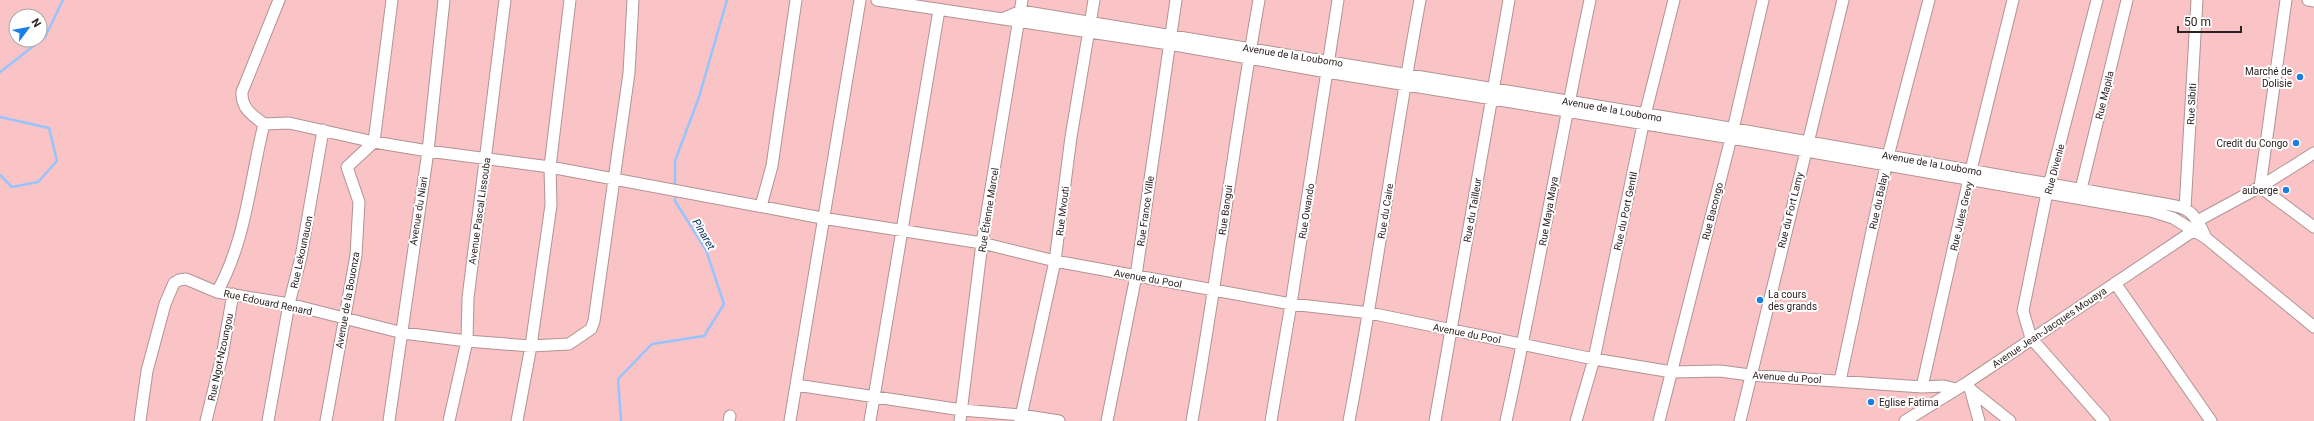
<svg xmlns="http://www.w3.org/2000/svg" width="2314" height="421" font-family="Roboto,sans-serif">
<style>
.green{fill:#fac3c5;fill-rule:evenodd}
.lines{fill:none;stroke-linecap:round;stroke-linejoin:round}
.stream{stroke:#96c4fe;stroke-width:2.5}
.minor-casing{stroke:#b19394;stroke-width:13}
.minor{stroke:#fff;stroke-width:11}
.poi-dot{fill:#197fe7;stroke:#fff;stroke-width:1.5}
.labels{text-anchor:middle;stroke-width:4;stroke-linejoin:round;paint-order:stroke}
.street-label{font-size:10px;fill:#2d2222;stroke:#fff}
.poi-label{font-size:10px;fill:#2d2222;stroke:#fff;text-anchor:end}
.water-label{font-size:11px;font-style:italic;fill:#113966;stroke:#fff}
</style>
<rect width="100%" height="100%" fill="#fff2f2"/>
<!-- green -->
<path class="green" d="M0 0H2314V421H0ZM16 16H40V40H16Z"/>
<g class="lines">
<!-- stream -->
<path class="stream" d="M0 72 45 37 63 0
M0 117 49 128 57 161 38 182 12 187 0 175
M675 187V161L699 97 727 0
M621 421 618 379 652 344 704 336 724 304 706 250 675 201V194"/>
<defs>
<path id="minor" d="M279 0 242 92C241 108 252 115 264 124L289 123 374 142 428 151 550 167 822 218 982 243 1055 261 1291 304 1370 313 1594 359 1672 372 1720 371 1750 375 1922 387 1944 386 1956 389
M877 0 1169 44 1327 72 1731 138 2151 211 2173 218 2206 238 2314 327
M2097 0 2047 193 2023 311 2031 338 2104 421
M2286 0 2260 187 2314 227
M2308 0 2314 1
M1002 19 1021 11 1689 121 2153 202C2186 208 2192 205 2206 238
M2081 189 2127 0
M761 206 772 166 796 0
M2185 209 2197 0
M2115 283 2211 421
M217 292C246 241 250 180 264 124
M1840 381 1888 156 1929 0
M796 385 962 410 1021 415 1059 421
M1922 387 1971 170 2013 0
M1970 388 1979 421
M1970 389 2010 421
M140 421 147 371 165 304 174 283 179 280 186 279 217 292 289 304 403 333 467 341 531 346 569 344 591 329 594 321 629 73 633 0
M206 421 222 356 233 294
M268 421 289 304 301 257 323 130
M326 421 356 255 359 202 347 167 374 142 392 0
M389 421 428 151 444 0
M449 421 467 341 468 298 505 0
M517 421 531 346 551 205 550 167 570 0
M729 421 730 416
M790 421 860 0
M870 421 939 10
M960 421 982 243 1022 0
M1020 421 1055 261 1071 137 1094 0
M1107 421 1136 276 1176 0
M1192 421C1217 281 1234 140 1259 0
M1271 421 1291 304 1338 0
M1349 421C1376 281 1394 140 1420 0
M1435 421 1509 0
M1506 421C1537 281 1560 140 1590 0
M1576 421 1594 359 1645 115 1674 0
M1659 421 1731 138 1763 0
M1740 421 1843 0
M1905 421 1965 384 2193 231 2199 220 2260 187 2314 153"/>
</defs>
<!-- minor casing -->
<use href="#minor" class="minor-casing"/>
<!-- minor -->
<use href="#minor" class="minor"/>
</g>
<!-- markers -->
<g class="poi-dot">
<circle cx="2300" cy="77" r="4"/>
<circle cx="2296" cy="143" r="4"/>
<circle cx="2286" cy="190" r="4"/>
<circle cx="1760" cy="300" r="4"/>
<circle cx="1871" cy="402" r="4"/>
</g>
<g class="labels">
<!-- street labels -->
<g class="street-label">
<text transform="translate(1293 55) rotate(9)" y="4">Avenue de la Loubomo</text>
<text transform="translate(2104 95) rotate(-76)" y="4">Rue Mapila</text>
<text transform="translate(2191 104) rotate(-87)" y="4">Rue Sibiti</text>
<text transform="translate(1612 109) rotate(10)" y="4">Avenue de la Loubomo</text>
<text transform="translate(1932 163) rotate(10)" y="4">Avenue de la Loubomo</text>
<text transform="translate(2054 169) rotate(-75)" y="4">Rue Divenie</text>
<text transform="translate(1878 201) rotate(-78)" y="4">Rue du Balay</text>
<text transform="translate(988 210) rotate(-81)" y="4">Rue Étienne Marcel</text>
<text transform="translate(1225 210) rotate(-82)" y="4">Rue Bangui</text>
<text transform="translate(1472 210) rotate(-80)" y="4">Rue du Tailleur</text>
<text transform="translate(1790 210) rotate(-76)" y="4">Rue du Fort Lamy</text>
<text transform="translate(418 211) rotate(-81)" y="4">Avenue du Niari</text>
<text transform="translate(479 211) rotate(-82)" y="4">Avenue Pascal Lissouba</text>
<text transform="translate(1062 211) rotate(-83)" y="4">Rue Mvouti</text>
<text transform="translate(1145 211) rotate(-82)" y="4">Rue France Ville</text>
<text transform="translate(1306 211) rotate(-81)" y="4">Rue Owando</text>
<text transform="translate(1385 211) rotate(-81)" y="4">Rue du Caire</text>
<text transform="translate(1548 211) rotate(-80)" y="4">Rue Maya Maya</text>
<text transform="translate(1625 211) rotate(-78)" y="4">Rue du Port Gentil</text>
<text transform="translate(1712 211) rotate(-76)" y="4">Rue Bacongo</text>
<text transform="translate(1961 216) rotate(-77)" y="4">Rue Jules Grevy</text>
<text transform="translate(301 252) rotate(-78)" y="4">Rue Lekounauon</text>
<text transform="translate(1148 278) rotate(10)" y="4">Avenue du Pool</text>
<text transform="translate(347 300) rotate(-80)" y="4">Avenue de la Bouonza</text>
<text transform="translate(268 302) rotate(12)" y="4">Rue Edouard Renard</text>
<text transform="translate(2049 327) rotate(-34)" y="4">Avenue Jean-Jacques Mouaya</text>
<text transform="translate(1467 333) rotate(11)" y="4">Avenue du Pool</text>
<text transform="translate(220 357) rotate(-78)" y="4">Rue Ngot-Nzoungou</text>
<text transform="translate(1787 377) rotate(4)" y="4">Avenue du Pool</text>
</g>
<!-- poi labels -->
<g class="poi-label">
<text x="2292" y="75">Marché de<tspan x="2292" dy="12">Dolisie</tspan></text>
<text x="2288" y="147">Credit du Congo</text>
<text x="2278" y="194">auberge</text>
<text x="1768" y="298" text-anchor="start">La cours<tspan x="1768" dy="12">des grands</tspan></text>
<text x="1879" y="406" text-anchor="start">Eglise Fatima</text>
</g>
<!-- water labels -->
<g class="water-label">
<text transform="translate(704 234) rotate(60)" y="4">Pinaret</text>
</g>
</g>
<!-- north arrow -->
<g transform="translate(28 28) rotate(58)"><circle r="19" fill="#ffffff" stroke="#aba7a7"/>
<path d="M0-3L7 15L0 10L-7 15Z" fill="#197fe7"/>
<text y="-6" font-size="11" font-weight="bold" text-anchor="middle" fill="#2d2222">N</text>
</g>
<!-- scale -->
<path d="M2178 26v6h63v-6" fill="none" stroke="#2d2222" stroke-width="2"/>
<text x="2184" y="26" font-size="12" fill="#2d2222" stroke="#ffffff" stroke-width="3" paint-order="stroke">50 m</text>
</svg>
